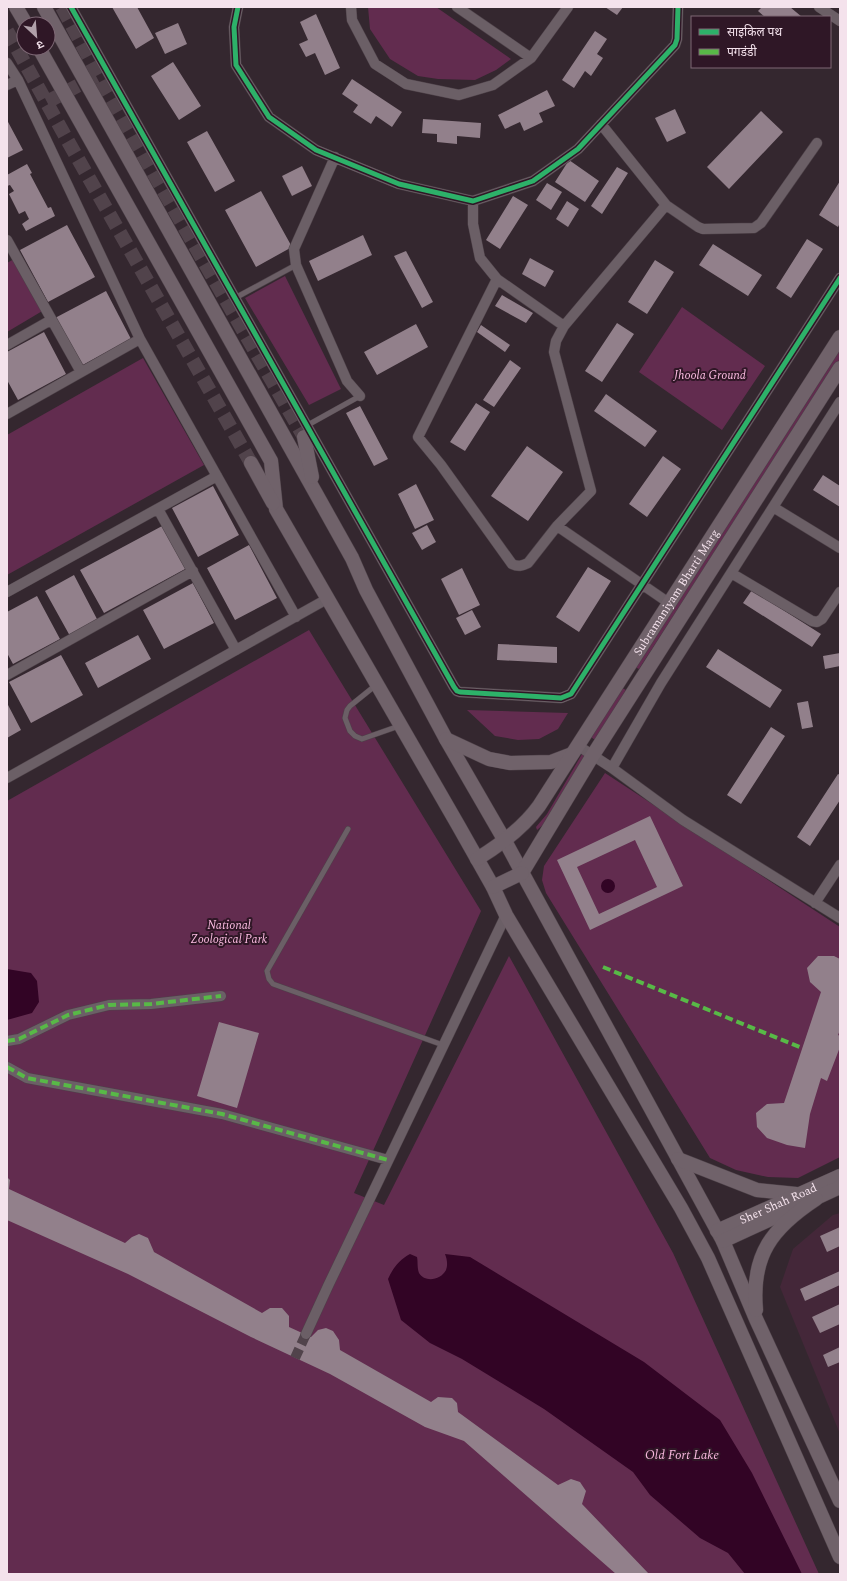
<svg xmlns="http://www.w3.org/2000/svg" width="847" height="1581" font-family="Spectral,'Noto Sans Devanagari',serif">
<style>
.built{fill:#442739}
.green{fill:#622c4f}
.water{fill:#320425}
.building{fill:#92808b;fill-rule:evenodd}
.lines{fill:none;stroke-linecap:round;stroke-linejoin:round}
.street-tunnel{stroke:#51434b;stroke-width:10;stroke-dasharray:10 5;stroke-linecap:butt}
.secondary-tunnel{stroke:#51434b;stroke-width:14;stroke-dasharray:14 7;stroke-linecap:butt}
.lane-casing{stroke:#4e4249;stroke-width:6}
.street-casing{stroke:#4e4249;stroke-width:11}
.secondary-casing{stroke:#4e4249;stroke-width:15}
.lane{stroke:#6b5f66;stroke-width:5}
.street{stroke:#6b5f66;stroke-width:10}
.secondary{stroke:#70626a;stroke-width:14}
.quiet{stroke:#58b947;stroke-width:4;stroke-dasharray:8 4;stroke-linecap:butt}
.cycleway-casing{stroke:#2f1726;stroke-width:8}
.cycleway{stroke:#2db169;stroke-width:5}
.labels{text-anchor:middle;stroke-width:4;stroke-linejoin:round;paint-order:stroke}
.park-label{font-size:12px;font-style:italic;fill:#fcbce2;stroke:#2f1726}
.street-label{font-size:12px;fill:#f4e2ec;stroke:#2f1726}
.water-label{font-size:13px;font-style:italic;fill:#f7b7dd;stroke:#2f1726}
</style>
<rect width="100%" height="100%" fill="#34272f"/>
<!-- built -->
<path class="built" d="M840 1213V1434L780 1287 793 1249 833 1215Z"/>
<!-- green -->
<path class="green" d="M368 7H436L511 59 496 70 475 80 438 79 418 76 390 59 370 29Z
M14 259 44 310 7 332V263Z
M285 276 341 389 309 405 245 298Z
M682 307 765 366 722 430 639 372Z
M840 347V359L639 669 635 667Z
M143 358 204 465 7 575V435Z
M309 630 481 911 354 1193 384 1205 509 956 673 1253 819 1574H7V801Z
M622 688 626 690 595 740 591 737Z
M467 710 568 713 558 729 539 739 518 740 495 736Z
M582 754 584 755V757L544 824 537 830 536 827 547 814Z
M605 773 840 927V1157L798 1178 768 1177 736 1170 710 1158 546 893 542 880 544 866Z"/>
<!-- water -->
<path class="water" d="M601 886a7 7 0 1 1 14 0a7 7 0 1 1-14 0Z
M7 969 31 973 37 981 39 1002 32 1013 7 1020Z
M410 1254 417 1257C418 1261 417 1268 419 1273 425 1283 441 1280 446 1270 448 1265 447 1259 445 1254L470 1257 644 1362 720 1420 752 1473 802 1574H745L728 1553 700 1538 650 1495 633 1472 544 1409 462 1359 430 1343 401 1320 388 1279C393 1268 399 1260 410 1254Z"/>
<!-- building -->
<path class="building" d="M112 7H137L154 38 136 49Z
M605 7H623L617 15Z
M762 7H790L802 17H765L758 11Z
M316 14 340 68 325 75 315 53 306 57 299 44 308 40 300 22Z
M178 23 187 44 165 54 155 33Z
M595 31 607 39 597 54 603 58 591 76 585 71 574 88 562 80Z
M173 62 201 106 179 120 151 76Z
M352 79 402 112 392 127 376 116 371 124 353 112 358 105 342 94Z
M547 90 555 106 539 113 543 122 524 131 520 122 505 129 498 115Z
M675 109 686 133 667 142 655 118Z
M761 111 783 132 729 189 707 167Z
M423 119 481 123 480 138 457 136V144L437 142V134L422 133Z
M7 120 23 150 7 158Z
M207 131 235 181 215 192 187 142Z
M569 160 599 181 585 202 555 182Z
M27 164 32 173 30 174 48 208 51 207 55 216 26 231 22 224 29 219 25 211 19 214 9 194 14 191 10 185 7 186V175Z
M302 166 312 186 292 196 282 176Z
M617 167 628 173 602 214 591 206Z
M840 181V223L838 227 819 215Z
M547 183 562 192 551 210 536 200Z
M261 191 292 247 256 267 225 210Z
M513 196 528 205 500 249 486 240Z
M567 201 579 209 568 227 556 219Z
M67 225 95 277 48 302 20 250Z
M363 235 372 255 318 281 309 261Z
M807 239 823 249 791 298 776 288Z
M713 244 762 275 748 296 699 265Z
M406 251 433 302 422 308 394 256Z
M530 258 554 271 545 287 522 274Z
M655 260 674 272 647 314 628 302Z
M106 291 131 339 81 366 55 318Z
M502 295 533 313 526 323 495 306Z
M617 323 634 334 602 382 585 371Z
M416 324 428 347 377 375 364 352Z
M481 325 510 345 505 352 477 332Z
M44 332 66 374 18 400 7 380V352Z
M510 360 521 368 494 407 483 400Z
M606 394 657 431 645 447 594 411Z
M476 403 490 412 465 451 450 442Z
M360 406 388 459 374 466 346 413Z
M527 446 563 472 528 521 491 496Z
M663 456 681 469 647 517 629 504Z
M823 475 840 486V507L813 490Z
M416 484 434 520 415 529 398 494Z
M213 486 239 535 198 557 172 508Z
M164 525 187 568 104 613 80 570Z
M427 525 436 542 422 550 412 533Z
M249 545 277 598 235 620 207 568Z
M588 567 611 581 579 632 556 617Z
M462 568 480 605 459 615 441 579Z
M74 575 98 621 70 636 45 591Z
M193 583 214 623 164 649 143 610Z
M752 590 821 634 812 647 743 603Z
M37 596 60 639 13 664 7 653V612Z
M472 610 481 627 465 635 456 618Z
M138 635 151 659 98 688 85 663Z
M498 644 557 647V663L497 660Z
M718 649 782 690 770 708 706 667Z
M840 653V666L825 669 823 656Z
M61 655 83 695 31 723 9 682Z
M808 701 813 727 802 729 797 703Z
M7 703 21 730 7 738Z
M771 727 785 736 741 804 727 795Z
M838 774 840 775V800L810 846 797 837Z
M650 816 683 886 590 930 557 860ZM635 840 657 887 599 914 577 867Z
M818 956H834L840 959V1030L838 1035 840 1036V1047L827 1081 821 1078 810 1114 805 1148 787 1145 767 1138 757 1127 756 1113 767 1104 784 1103 821 992 810 982 807 968Z
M219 1022 259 1033 237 1108 197 1096Z
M7 1177 10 1180 9 1189 125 1243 132 1237 139 1234 148 1238 154 1252 262 1313 270 1308H282L289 1316V1327L311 1337 318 1330 326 1328 333 1331 339 1340 340 1350 431 1402 438 1397 452 1398 457 1403 458 1412 558 1485 571 1479 580 1482 586 1491 582 1504 649 1574H616L464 1441 425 1427 330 1374 251 1337 128 1274 7 1220Z
M840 1227V1246L827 1252 820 1236Z
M840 1271V1285L805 1301 800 1289Z
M840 1304V1324L820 1333 812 1317Z
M840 1347V1362L828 1367 823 1355Z"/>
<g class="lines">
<!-- street-tunnel -->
<path class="street-tunnel" d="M295 1358 306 1334"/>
<!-- secondary-tunnel -->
<path class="secondary-tunnel" d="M62 7 107 92 304 437
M7 31 69 143 251 463
M47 102 96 76"/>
<defs>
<path id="lane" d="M235 298 296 265
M306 426 360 396
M376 685 350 706 347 710 345 718 350 731 355 736 362 739 399 726
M348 829 267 971 269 979 273 984 443 1045"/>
<path id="street" d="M71 7 454 687 457 691 460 692 561 698 571 694 840 278
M238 7 234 27 236 65 269 117 316 150 399 184 473 201 533 181 578 149 675 45 677 39 678 7
M351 7 352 20 375 64 406 84 459 95 493 85 531 58 568 7
M457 7 531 58
M819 7 840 21
M7 63 18 80 140 339 296 617
M7 85 18 80
M601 124 666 205
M335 157 294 249 296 265 347 381 360 396
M473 201V224L480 258 497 279 564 326
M7 240 81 372
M497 279 418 437 441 465 512 564C518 567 522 566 528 563L557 526 591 491 554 352 556 341 564 326 666 205 698 227 703 229 754 228 761 223 817 143
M7 345 51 320
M7 414 140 339
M773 507 840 548
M158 509 236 650
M557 526 669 603
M731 573 812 621 817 622 822 619 840 592
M7 592 217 476
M7 675 193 571
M577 745 612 768 683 820 840 918
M612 768 661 683 840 402
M7 778 327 599
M815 903 840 865
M7 1041 19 1039 68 1015 109 1005 151 1004 221 996
M7 1067 27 1078 222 1114 388 1160
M306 1334 328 1286 506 915"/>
<g id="secondary">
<path d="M16 7 26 24"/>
<path d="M44 7 352 558 366 590 446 739 505 841 723 1241 756 1319 840 1501"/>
<path d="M39 48 271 461 276 509 458 825 493 887 506 915 681 1208 708 1258 840 1557"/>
<path d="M304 437 312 477"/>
<path d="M251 463 273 503"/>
<path d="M446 739 489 759 510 763 551 762 572 754"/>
<path id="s1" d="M477 859C500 845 523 828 539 806L840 337"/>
<path d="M522 873 593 755 840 368"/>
<path d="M493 887 522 873"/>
<path d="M678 1159 757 1190 796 1194"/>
<path id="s2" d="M717 1231 840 1176"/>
<path d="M723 1241 840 1187"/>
<path d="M756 1310C751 1255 772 1228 816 1199"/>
</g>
</defs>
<!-- lane casing -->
<use href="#lane" class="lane-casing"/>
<!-- street casing -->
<use href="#street" class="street-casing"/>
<!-- secondary casing -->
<use href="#secondary" class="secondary-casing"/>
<!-- lane -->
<use href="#lane" class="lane"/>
<!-- street -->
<use href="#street" class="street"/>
<!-- secondary -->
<use href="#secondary" class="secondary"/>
<!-- quiet -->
<path class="quiet" d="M603 967 802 1048
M7 1041 19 1039 68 1015 109 1005 151 1004 221 996
M7 1067 27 1078 222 1114 388 1160"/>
<defs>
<path id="cycleway" d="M71 7 454 687 457 691 460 692 561 698 571 694 840 278
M238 7 234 27 236 65 269 117 316 150 399 184 473 201 533 181 578 149 675 45 677 39 678 7"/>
</defs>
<!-- cycleway casing -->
<use href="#cycleway" class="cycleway-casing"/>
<!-- cycleway -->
<use href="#cycleway" class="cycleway"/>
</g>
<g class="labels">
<!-- park labels -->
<g class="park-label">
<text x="710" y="379">Jhoola Ground</text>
<text x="229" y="929">National<tspan x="229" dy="14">Zoological Park</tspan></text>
</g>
<!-- street labels -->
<g class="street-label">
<text dy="4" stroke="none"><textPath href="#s1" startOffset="336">Subramaniyam Bharti Marg</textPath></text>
<text dy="4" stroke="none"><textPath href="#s2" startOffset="67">Sher Shah Road</textPath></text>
</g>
<!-- water labels -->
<g class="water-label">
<text x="682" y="1459">Old Fort Lake</text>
</g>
</g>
<!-- border -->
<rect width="847" height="1581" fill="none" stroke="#f4e2ec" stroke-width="16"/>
<!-- legend -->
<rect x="691" y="16" width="140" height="52" fill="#2f1726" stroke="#7e6875"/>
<rect x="699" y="29" width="20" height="6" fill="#2db169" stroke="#7e6875"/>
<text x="727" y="36" font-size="12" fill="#f4e2ec">साइकिल पथ</text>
<rect x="699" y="49" width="20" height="6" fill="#58b947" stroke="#7e6875"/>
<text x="727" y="56" font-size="12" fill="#f4e2ec">पगडंडी</text>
<!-- north arrow -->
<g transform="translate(36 36) rotate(154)"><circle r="19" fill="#2f1726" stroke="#7e6875"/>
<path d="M0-3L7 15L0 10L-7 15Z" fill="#b1a1aa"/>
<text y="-6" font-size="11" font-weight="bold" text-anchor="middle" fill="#f4e2ec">उ</text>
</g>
</svg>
